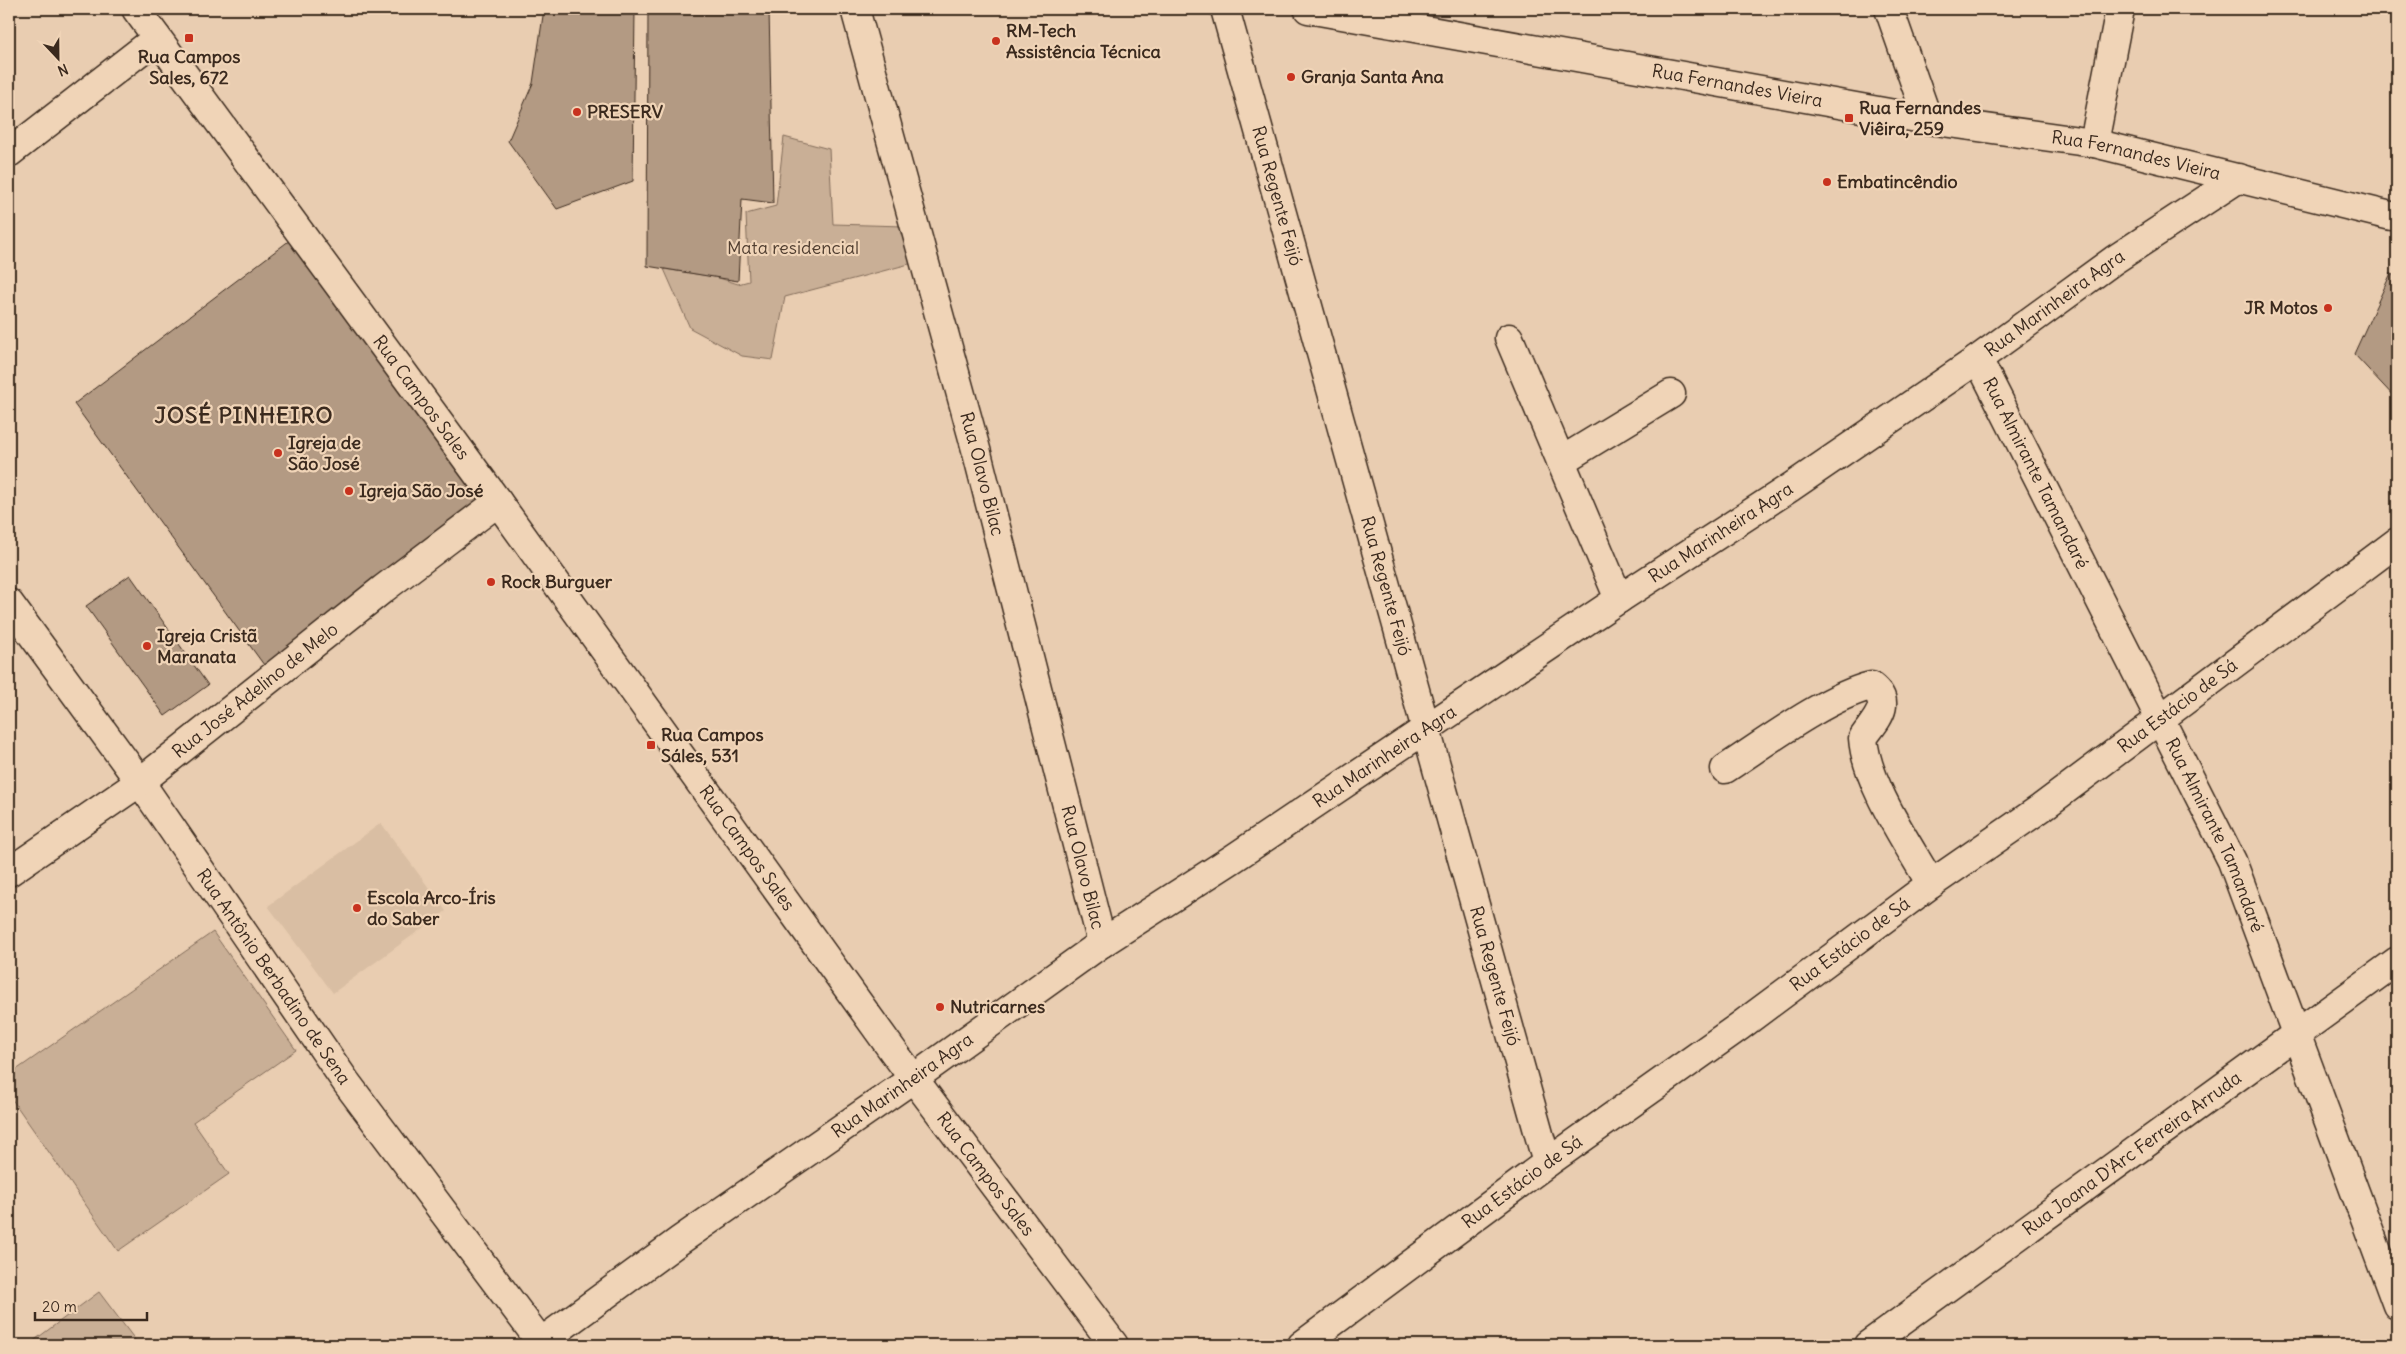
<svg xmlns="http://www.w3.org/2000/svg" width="2406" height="1354" font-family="Delius,sans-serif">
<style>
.built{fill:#d9bea3}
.green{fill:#c9af96;stroke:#826c5a}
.building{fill:#b39a83;stroke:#3b2a1e}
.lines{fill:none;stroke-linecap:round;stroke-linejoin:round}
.street-casing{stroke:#3b2a1e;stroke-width:31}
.secondary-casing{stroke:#3b2a1e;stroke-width:31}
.street{stroke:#f0d4b7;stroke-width:28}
.secondary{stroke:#f0d4b7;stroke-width:28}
.poi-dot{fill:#c8321e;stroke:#f0d4b7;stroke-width:2}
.labels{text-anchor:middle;stroke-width:4.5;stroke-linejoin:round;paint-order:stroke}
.poi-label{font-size:18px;font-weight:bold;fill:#3b2a1e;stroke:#f0d4b7;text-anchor:start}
.street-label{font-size:18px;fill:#3b2a1e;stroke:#f0d4b7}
.park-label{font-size:18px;fill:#503e30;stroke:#f0d4b7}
.district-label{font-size:22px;font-weight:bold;letter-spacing:1px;fill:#3b2a1e;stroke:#f0d4b7}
</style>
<rect width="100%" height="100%" fill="#e9cdb1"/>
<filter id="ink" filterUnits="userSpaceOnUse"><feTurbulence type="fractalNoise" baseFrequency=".02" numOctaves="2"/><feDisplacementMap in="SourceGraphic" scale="10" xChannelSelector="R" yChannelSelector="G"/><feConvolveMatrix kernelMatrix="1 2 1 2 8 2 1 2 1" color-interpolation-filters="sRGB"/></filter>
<g filter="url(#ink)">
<!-- built -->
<path class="built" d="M381 823 446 911 333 993 268 906Z"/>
<!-- green -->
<path class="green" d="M784 137 829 149 833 224 904 226 913 263 785 297 773 360 742 356 690 328 664 269 716 277 738 284 749 281 746 214 776 206Z
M213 932 296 1050 193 1122 229 1174 118 1251 9 1095V1075Z
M99 1292 139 1345H28Z"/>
<!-- building -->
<path class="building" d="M544 9H635L633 181 557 209 508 141 533 83Z
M648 9H769L773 203 742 199 738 281 647 266Z
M290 240 481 502 264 665 74 404Z
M2391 273 2397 280V400L2354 354Z
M130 575 208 685 165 716 86 606Z"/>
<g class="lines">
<defs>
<g id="street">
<path id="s1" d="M855 9 977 453 1102 943"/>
<path id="s2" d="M1225 9 1547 1163"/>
<path d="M1889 9 1928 120"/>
<path d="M2094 143 2120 9"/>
<path d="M9 153 157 38"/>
<path d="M1509 338 1619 599"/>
<path id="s3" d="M1978 359 2232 861 2397 1305"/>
<path d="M1561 461 1671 394"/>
<path id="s4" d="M9 603 140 782 346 1082 543 1345"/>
<path d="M1725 769C1765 743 1826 697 1871 686 1895 704 1874 721 1863 738 1866 783 1908 844 1931 884"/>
<path id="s5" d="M9 872 140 782 383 589 498 502"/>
<path id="s6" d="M537 1345 679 1241 914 1078 1102 943 1234 858 1619 599 1791 487 1978 359 2114 260 2239 178"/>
<path id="s7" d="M1302 1345 1547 1163 1740 1026 1931 884 2041 808 2397 542"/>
<path id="s8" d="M1868 1345 2397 961"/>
</g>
<g id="secondary">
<path id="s9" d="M136 9 498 502 893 1051 1114 1345"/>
<path id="s10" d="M1308 9 1928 120 2094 143 2391 216H2397"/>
</g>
</defs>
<!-- street casing -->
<use href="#street" class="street-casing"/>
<!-- secondary casing -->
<use href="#secondary" class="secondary-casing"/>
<!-- street -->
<use href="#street" class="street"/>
<!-- secondary -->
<use href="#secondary" class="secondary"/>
</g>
</g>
<!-- markers -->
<g class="poi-dot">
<rect x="184" y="33" width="10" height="10" rx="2.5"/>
<circle cx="996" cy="41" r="5"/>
<circle cx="1291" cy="77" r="5"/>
<circle cx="577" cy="112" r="5"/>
<rect x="1844" y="113" width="10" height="10" rx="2.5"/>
<circle cx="1827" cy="182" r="5"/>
<circle cx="2328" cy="308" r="5"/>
<circle cx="278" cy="453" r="5"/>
<circle cx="349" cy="491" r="5"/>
<circle cx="491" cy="582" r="5"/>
<circle cx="147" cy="646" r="5"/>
<rect x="646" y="740" width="10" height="10" rx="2.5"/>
<circle cx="357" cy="908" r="5"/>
<circle cx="940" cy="1007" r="5"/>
</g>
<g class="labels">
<!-- poi labels -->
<g class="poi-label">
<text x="1006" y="37">RM-Tech<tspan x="1006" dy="21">Assistência Técnica</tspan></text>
<text x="189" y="63" text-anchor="middle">Rua Campos<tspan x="189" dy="21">Sales, 672</tspan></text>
<text x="1301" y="83">Granja Santa Ana</text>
<text x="1859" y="114">Rua Fernandes<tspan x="1859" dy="21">Viêira, 259</tspan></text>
<text x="587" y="118">PRESERV</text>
<text x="1837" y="188">Embatincêndio</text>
<text x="2318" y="314" text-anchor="end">JR Motos</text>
<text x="288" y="449">Igreja de<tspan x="288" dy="21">São José</tspan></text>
<text x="359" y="497">Igreja São José</text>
<text x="501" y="588">Rock Burguer</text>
<text x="157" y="642">Igreja Cristã<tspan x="157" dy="21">Maranata</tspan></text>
<text x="661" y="741">Rua Campos<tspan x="661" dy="21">Sáles, 531</tspan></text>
<text x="367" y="904">Escola Arco-Íris<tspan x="367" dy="21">do Saber</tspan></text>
<text x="950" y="1013">Nutricarnes</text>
</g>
<!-- street labels -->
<g class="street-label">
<text dy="6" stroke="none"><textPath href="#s10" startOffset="436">Rua Fernandes Vieira</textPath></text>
<text dy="6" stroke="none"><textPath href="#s10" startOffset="841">Rua Fernandes Vieira</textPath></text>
<text dy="6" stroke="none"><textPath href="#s2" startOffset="194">Rua Regente Feijó</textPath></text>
<text dy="6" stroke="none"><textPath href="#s6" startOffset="1841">Rua Marinheira Agra</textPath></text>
<text dy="6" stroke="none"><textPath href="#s9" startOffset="482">Rua Campos Sales</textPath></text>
<text dy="6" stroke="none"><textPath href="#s3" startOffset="128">Rua Almirante Tamandaré</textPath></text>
<text dy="6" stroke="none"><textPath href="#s1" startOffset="482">Rua Olavo Bilac</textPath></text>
<text dy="6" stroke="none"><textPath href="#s6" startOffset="1436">Rua Marinheira Agra</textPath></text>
<text dy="6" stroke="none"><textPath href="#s2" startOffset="599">Rua Regente Feijó</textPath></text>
<text dy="6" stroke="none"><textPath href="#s5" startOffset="306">Rua José Adelino de Melo</textPath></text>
<text dy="6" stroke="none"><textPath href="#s7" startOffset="1084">Rua Estácio de Sá</textPath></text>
<text dy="6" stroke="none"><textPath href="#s6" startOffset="1032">Rua Marinheira Agra</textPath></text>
<text dy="6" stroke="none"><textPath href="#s3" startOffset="532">Rua Almirante Tamandaré</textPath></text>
<text dy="6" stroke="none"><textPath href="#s9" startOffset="1038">Rua Campos Sales</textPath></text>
<text dy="6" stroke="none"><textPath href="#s1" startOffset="888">Rua Olavo Bilac</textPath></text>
<text dy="6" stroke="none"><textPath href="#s7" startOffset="679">Rua Estácio de Sá</textPath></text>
<text dy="6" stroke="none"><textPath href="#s4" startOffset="458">Rua Antônio Berbadino de Sena</textPath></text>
<text dy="6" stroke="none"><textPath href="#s2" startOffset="1004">Rua Regente Feijó</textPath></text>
<text dy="6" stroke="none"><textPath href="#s6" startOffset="448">Rua Marinheira Agra</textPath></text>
<text dy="6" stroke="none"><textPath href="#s8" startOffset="326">Rua Joana D'Arc Ferreira Arruda</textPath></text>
<text dy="6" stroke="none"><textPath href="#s9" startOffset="1442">Rua Campos Sales</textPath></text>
<text dy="6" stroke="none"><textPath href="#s7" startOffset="274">Rua Estácio de Sá</textPath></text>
</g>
<!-- park labels -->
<g class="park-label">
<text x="793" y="254">Mata residencial</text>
</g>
<!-- district labels -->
<g class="district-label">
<text x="244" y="423">JOSÉ PINHEIRO</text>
</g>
</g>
<!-- margin -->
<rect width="2406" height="1354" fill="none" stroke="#f0d4b7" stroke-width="30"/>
<rect x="15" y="15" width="2376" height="1324" fill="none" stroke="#3b2a1e" stroke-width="2" filter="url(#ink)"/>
<!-- north arrow -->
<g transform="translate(58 58) rotate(158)" stroke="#f0d4b7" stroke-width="4" paint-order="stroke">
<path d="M0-4L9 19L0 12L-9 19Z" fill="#3b2a1e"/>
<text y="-8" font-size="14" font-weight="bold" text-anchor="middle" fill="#3b2a1e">N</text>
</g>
<!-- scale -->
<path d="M35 1312v8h112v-8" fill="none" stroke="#3b2a1e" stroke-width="2.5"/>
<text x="42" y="1312" font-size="15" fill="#3b2a1e" stroke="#f0d4b7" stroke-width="4" paint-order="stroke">20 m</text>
</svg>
